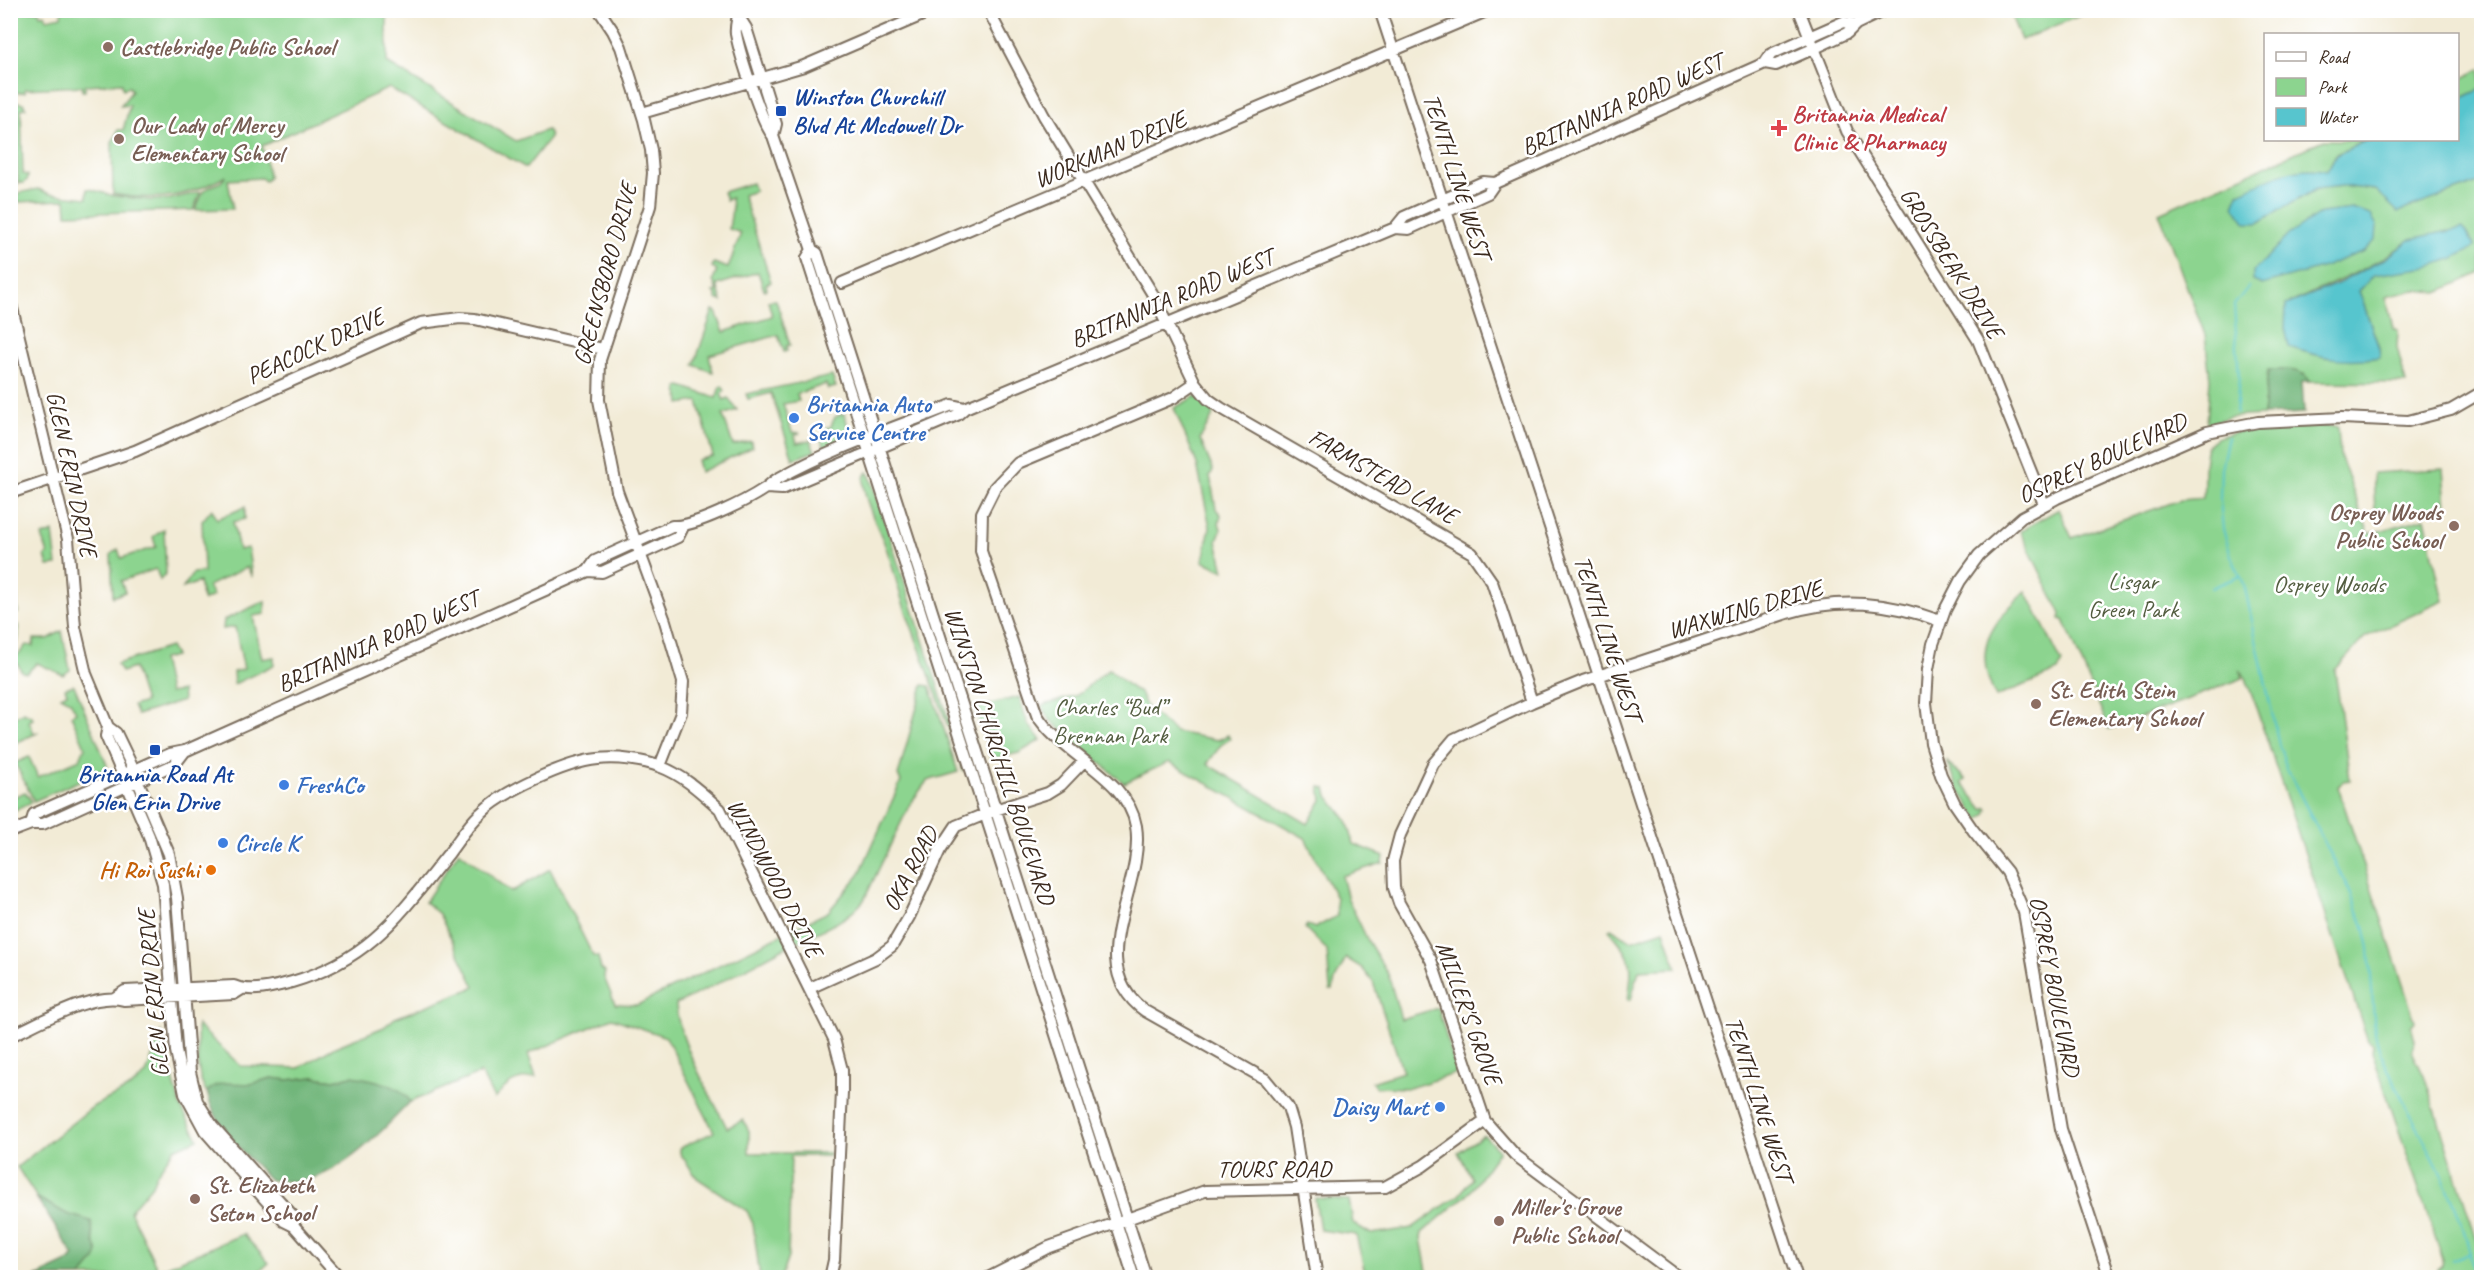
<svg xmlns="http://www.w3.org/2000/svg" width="2492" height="1288" font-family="Caveat,sans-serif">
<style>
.green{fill:#8cd48f;stroke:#647f56;stroke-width:1.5;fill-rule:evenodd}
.forest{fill:#71b67a;stroke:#56704c;stroke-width:1.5}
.water{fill:#57c5ce;stroke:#497876;stroke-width:1.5}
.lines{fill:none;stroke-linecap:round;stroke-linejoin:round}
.stream{stroke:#57c5ce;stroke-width:2}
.secondary-casing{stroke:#7b6e5e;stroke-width:14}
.secondary{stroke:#fff;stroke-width:10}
.education-dot{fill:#8d6e63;stroke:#fff;stroke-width:2}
.transit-dot{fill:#1a4fb4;stroke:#fff;stroke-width:2}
.health-dot{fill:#e0444e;stroke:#fff;stroke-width:2}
.shop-dot{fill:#3f7fe0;stroke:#fff;stroke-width:2}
.food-dot{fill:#e8710a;stroke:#fff;stroke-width:2}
.labels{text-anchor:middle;stroke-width:5;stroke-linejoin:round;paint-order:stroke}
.education-label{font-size:24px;font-weight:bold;fill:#785e54;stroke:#fff;text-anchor:start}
.transit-label{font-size:24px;font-weight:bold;fill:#164399;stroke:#fff;text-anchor:start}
.street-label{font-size:24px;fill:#3b2a1e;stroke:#fff}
.health-label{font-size:24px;font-weight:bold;fill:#be3a42;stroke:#fff;text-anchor:start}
.shop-label{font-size:24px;font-weight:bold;fill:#366cbe;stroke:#fff;text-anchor:start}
.park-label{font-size:24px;fill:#535d40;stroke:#fff}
.food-label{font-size:24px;font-weight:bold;fill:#c56008;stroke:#fff;text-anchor:end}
</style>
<rect width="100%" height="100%" fill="#fff"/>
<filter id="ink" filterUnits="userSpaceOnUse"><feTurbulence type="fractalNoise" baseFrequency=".0167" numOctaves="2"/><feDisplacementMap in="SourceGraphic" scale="12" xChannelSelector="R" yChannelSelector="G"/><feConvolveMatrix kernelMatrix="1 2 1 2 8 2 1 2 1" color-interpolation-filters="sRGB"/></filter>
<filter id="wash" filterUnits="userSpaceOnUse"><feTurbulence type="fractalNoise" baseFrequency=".008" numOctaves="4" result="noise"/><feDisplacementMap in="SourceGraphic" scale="24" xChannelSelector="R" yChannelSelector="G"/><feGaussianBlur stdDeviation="1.35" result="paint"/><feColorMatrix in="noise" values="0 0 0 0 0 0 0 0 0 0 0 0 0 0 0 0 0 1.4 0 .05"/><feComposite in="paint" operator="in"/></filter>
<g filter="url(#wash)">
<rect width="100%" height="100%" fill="#f2ebd6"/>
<!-- green -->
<path class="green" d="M62 10 390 11 387 16V63L516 141 547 130 551 136 526 168 389 88 262 146 269 177 265 181 261 178 228 180 233 209 195 210 204 190 221 182 226 176C190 197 155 202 113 194L112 143 118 130H123L130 105 120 106 132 91 129 87 123 89 122 83 85 85V91H82V86L25 89V92L15 93 12 11H39L40 15 45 14 47 19 61 16Z
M2091 11 2021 40 2009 11 2091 10Z
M2481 69V89L2458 100V80Z
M15 102 23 103 26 108 21 109 23 174 28 175V179L24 183H18Z
M2324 140H2367L2336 154 2327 171 2258 223 2316 189 2342 186 2375 190 2406 209 2481 182V273L2438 292 2414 290 2386 297 2393 328 2398 330 2397 347 2406 383 2310 382 2304 374 2268 370 2263 415 2230 417 2207 424 2210 379 2205 335 2159 213ZM2411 239 2395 271 2373 275 2359 291 2379 348 2286 305C2331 283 2371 270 2411 239Z
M752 183 755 191 743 195 771 282 766 284 767 289 764 290 758 272 717 285 722 301 716 299V294L713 292 717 291 713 281 717 270 712 267 714 263 728 268 741 233 729 229 732 209 731 198 726 200 723 192Z
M38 189 50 194 87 198V189H90L114 196 151 200 170 199 201 192 193 210 67 214 66 200 18 202V193Z
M776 300 790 345 786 346 787 351 784 352 778 335 709 355 713 372 694 365 713 310 716 312 724 332 772 316 768 301Z
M832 376 836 387 828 389 826 384 797 394 799 401 783 404 792 432 800 433 795 435 797 443 810 440 815 451 793 459 771 393 748 399 746 394Z
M681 386 716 398 720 387 722 386 725 391 721 394 724 400 728 398 737 410 723 415 733 445 751 441 753 447 700 472 697 460 713 456 698 401 680 404 678 387Z
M1196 396 1214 414 1200 439 1213 470 1210 476 1216 509 1221 515 1219 523 1221 529 1217 541 1224 571 1203 561 1210 527 1197 464 1174 408Z
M842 414H845L850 437 825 447 821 440 827 427 830 428 835 417Z
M2323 426 2338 427 2340 455 2369 534 2425 518 2443 601 2365 637 2335 670 2350 780 2343 781 2338 787 2415 1021 2411 1026 2415 1041 2412 1050 2424 1075 2481 1253V1277H2440L2437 1270 2442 1266 2443 1260 2372 1052 2373 1044 2368 1041 2246 678 2239 670 2243 678 2109 729 2064 620 2060 619 2061 614 2020 531 2059 509 2072 538 2180 500 2203 498C2205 482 2202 463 2207 447 2215 425 2300 428 2323 426Z
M2443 469 2446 507 2375 511 2373 473Z
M867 472 870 476 965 770 963 771C945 715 924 661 904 606 897 586 893 565 885 545 879 529 855 485 867 472Z
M245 507V519L233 522 239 550 248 548 252 577 247 567 208 586 213 596 203 601 199 582 183 588 193 573 204 572 202 521 212 509 217 519Z
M164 529 166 573 160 580 156 569 121 581 125 592 113 597 111 554 118 549 121 558 156 547 153 537Z
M53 532 57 565 48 566 45 556 48 554 42 536Z
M16 587 18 613 12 614 13 625H18C19 636 20 643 11 649V589Z
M2026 591 2062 663 2058 671 1996 697C1971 650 1991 623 2026 591Z
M265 601V614L253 616 262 659 274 657V665L234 684 233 672 244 669 235 627 223 629 224 620Z
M62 631 70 670 63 675 37 663 27 673 22 672 17 663 11 665V659L20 653 26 645 33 646 34 639H48Z
M170 647 175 656 162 659 169 693 182 691 183 701 137 715 133 706 145 702 134 668 121 672 117 664Z
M1109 669 1133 689 1140 692 1147 708 1175 732 1218 740 1228 735 1230 739 1221 745 1207 764 1308 824 1322 800 1320 787 1326 788 1328 796 1347 820 1354 844 1384 856 1383 863 1342 876 1348 899 1369 943 1388 974 1401 1019 1438 1008 1457 1073 1409 1088 1375 1087 1372 1082 1403 1072 1373 982 1362 968 1346 958 1335 980 1333 990H1330L1327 950 1305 928 1307 925 1315 928 1337 916 1336 898 1305 838 1169 762 1124 783 1050 720 1042 706 1077 695Z
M74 685 107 765 106 769 34 801 15 763 29 757 38 777 80 759 85 747 71 715 76 712 70 701 61 696 67 693 65 688Z
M923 685 930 686 958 772 927 781 910 804 864 900C846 924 813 933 786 947 749 966 714 987 676 1004 677 1039 711 1095 727 1128L743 1120 749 1131V1153H829V1156H791L788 1257 781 1277H760L753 1224 747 1211 697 1178 680 1153V1148L714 1132 666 1037 612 1018 528 1054 536 1077C513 1079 509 1082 494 1099L481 1073 410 1102 407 1096 352 1076 334 1080 314 1077 288 1080 271 1078 250 1084 214 1086 207 1092C195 1080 198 1043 197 1025L241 1066 299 1068 335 1047 384 1027 395 1018 475 987 439 914 425 902 459 851 511 892 550 869 593 956 598 957 601 969 605 972 604 977 615 1004 637 1005 828 912 859 875 901 781 898 776Z
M1019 697 1028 724 1041 740 1019 753 991 759 975 708Z
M23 712 32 716 33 719 29 721 34 733 39 732 11 745V720Z
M1947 761 1966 780 1962 783 1983 809 1987 807 1988 809 1986 814 1979 820 1959 790Z
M25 792 32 802 11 812V798Z
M1611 928 1631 941 1664 930 1677 968 1639 970 1631 1000H1628C1633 964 1634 958 1609 930Z
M161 1032 180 1105 198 1139 174 1149 157 1173 152 1185 130 1211 158 1270 243 1234 269 1263 253 1277H36L70 1261 74 1255 17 1167 94 1106 131 1087 146 1074Z
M1484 1135 1499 1151 1470 1192 1422 1233 1421 1238 1428 1277H1366L1356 1235 1320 1230 1315 1198 1349 1200 1353 1223 1371 1234 1412 1228 1459 1195 1472 1179 1458 1152Z"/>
<!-- forest -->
<path class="forest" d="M2268 370C2282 370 2303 367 2310 382H2302L2304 413 2263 415Z
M352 1076C371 1079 401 1084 410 1102 382 1131 341 1177 298 1181 289 1182 279 1181 270 1180 246 1155 214 1127 207 1092L214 1086 224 1083 250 1084 272 1078 288 1080 314 1077 334 1080Z
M36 1197 67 1214 91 1221 94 1242 98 1252 95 1260 81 1277H36L70 1261 74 1256Z"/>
<!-- water -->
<path class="water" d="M2481 89V182L2398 212 2375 190 2342 186 2316 189 2258 223H2246L2234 206 2239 193C2267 180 2295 163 2327 171L2336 155 2367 140H2458V100Z
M2352 209 2371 215 2377 226 2376 240 2364 251 2321 268 2262 285 2253 281V272L2288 235 2321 213Z
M2463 228 2475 247 2454 258 2428 267 2374 275 2359 291 2379 348 2380 357C2345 363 2322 358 2289 347L2285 328 2286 305 2339 283 2386 258 2411 239Z"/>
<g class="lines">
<!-- stream -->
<path class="stream" d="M2236 413 2239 377 2234 305 2249 286
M2228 437 2221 469 2220 499 2223 529 2231 556 2244 584 2279 745 2287 769 2349 890 2364 926 2369 948 2375 1033 2380 1052C2412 1127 2465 1196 2474 1278
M2211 588 2240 576
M2452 1260 2471 1252"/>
</g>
</g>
<g filter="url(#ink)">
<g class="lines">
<defs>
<path id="secondary" d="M599 10 613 31 621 47 644 120 651 150 653 173 650 206 600 360 599 400 617 491 665 621 683 682 681 713 660 766
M988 10 1044 116 1152 293 1195 383 1208 399 1221 408 1472 553 1492 582 1532 702
M1380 10 1797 1278
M1799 10 1847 131 1978 340 2044 504
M737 14 746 28 776 124 773 136
M738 15C737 21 735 28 736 34 740 55 761 121 773 136L812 250 817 253 1146 1278
M1765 63 1776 65 1815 48 1847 33 1856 24 1885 10
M642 113 804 66 934 10
M1395 228 1404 217 1483 182 1495 183 1765 63 1771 54 1843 22 1856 24
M812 250 807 258 1134 1278
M842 283 1489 10
M10 300 68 539 75 627 86 674 108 727 116 733 129 760 169 854 177 898 190 1072 197 1101 212 1125 292 1215 294 1226
M1195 383 1173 398 1018 463 995 487 982 513 981 551 1037 715C1061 755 1128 777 1136 826 1146 887 1080 964 1145 1011L1265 1079 1288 1107 1294 1127 1317 1278
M766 488 782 489 957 415 965 408 1395 228 1409 229 1488 193 1495 183
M10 493 135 451 421 323 460 318 475 319 603 349
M588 571 602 572 678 537 683 527
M108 727 106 736 149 836 163 884 176 1051 185 1094 205 1131 284 1221 294 1226 340 1278
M31 824 34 814 170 754 185 751 588 571 595 561 672 526C692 528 746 501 764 489 769 486 773 481 779 478 833 448 894 428 952 405L965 408
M10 832 31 824H43L175 764 185 751
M810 988 876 958 892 946 909 917 940 850 956 826 995 810 1048 793 1061 785 1084 761
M116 997 125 991 234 986C251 993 274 987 292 982 371 959 400 914 449 853 459 840 468 825 480 814 503 791 566 762 598 759 617 757 643 760 661 767 683 775 702 793 720 809L834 1039 842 1070V1092L834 1260 830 1278
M10 1036C40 1023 93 991 124 1000L234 994 242 989
M988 1278 1049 1247 1205 1191 1385 1187 1423 1166 1485 1121
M1680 1278 1515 1155 1485 1121 1431 960 1399 903 1394 888 1393 861 1400 835 1433 764 1454 739 1532 702 1583 681 1787 613C1840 597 1889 602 1940 621
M2110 1278 2061 1129 2024 912 2007 872 1973 830 1955 804 1941 775 1931 743 1926 703 1928 669 1933 644 1945 610 1960 581 1979 555 2022 517 2057 498 2207 432 2258 422 2342 418 2408 421 2451 410 2482 392"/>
</defs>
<!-- secondary casing -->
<use href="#secondary" class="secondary-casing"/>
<!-- secondary -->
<use href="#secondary" class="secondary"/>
</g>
</g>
<!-- markers -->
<g class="education-dot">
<circle cx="108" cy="47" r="6"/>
<circle cx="119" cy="139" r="6"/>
<circle cx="2454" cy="526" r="6"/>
<circle cx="2036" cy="704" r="6"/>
<circle cx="195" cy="1199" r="6"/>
<circle cx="1499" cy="1221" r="6"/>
</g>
<g class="transit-dot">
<rect x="775" y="105" width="12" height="12" rx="3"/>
<rect x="149" y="744" width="12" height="12" rx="3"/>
</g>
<path class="health-dot" d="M1776 119h6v6h6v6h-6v6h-6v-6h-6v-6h6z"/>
<g class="shop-dot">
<circle cx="794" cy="418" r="6"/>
<circle cx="284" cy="785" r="6"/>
<circle cx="223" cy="843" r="6"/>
<circle cx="1440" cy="1107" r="6"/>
</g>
<circle class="food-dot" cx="211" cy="870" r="6"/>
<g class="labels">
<!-- education labels -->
<g class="education-label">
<text x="120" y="55">Castlebridge Public School</text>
<text x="131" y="133">Our Lady of Mercy<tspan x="131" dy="28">Elementary School</tspan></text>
<text x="2442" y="520" text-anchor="end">Osprey Woods<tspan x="2442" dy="28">Public School</tspan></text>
<text x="2048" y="698">St. Edith Stein<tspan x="2048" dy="28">Elementary School</tspan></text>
<text x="207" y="1193">St. Elizabeth<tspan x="207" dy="28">Seton School</tspan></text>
<text x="1511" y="1215">Miller's Grove<tspan x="1511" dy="28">Public School</tspan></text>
</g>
<!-- transit labels -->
<g class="transit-label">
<text x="793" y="105">Winston Churchill<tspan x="793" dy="28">Blvd At Mcdowell Dr</tspan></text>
<text x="155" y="782" text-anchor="middle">Britannia Road At<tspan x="155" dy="28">Glen Erin Drive</tspan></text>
</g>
<!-- street labels -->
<g class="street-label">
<text transform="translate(1622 104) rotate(-24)" y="8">BRITANNIA ROAD WEST</text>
<text transform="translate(1110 149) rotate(-23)" y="8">WORKMAN DRIVE</text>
<text transform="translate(1457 176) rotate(72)" y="8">TENTH LINE WEST</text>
<text transform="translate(1952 263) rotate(58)" y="8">GROSSBEAK DRIVE</text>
<text transform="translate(605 274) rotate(-75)" y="8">GREENSBORO DRIVE</text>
<text transform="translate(1172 298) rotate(-23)" y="8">BRITANNIA ROAD WEST</text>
<text transform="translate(315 346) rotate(-25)" y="8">PEACOCK DRIVE</text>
<text transform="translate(2102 458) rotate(-25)" y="8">OSPREY BOULEVARD</text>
<text transform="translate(72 474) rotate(78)" y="8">GLEN ERIN DRIVE</text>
<text transform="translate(1383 476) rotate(30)" y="8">FARMSTEAD LANE</text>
<text transform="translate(1745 609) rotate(-16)" y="8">WAXWING DRIVE</text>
<text transform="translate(1608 638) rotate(72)" y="8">TENTH LINE WEST</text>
<text transform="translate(378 641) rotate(-24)" y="8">BRITANNIA ROAD WEST</text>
<text transform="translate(1000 756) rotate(72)" y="8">WINSTON CHURCHILL BOULEVARD</text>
<text transform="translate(910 869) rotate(-62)" y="8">OKA ROAD</text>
<text transform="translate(775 878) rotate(62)" y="8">WINDWOOD DRIVE</text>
<text transform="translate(2055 986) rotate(79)" y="8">OSPREY BOULEVARD</text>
<text transform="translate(153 993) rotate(-95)" y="8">GLEN ERIN DRIVE</text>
<text transform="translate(1469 1013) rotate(70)" y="8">MILLER'S GROVE</text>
<text transform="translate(1759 1099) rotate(72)" y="8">TENTH LINE WEST</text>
<text x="1274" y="1177">TOURS ROAD</text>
</g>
<!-- health labels -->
<g class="health-label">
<text x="1792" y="122">Britannia Medical<tspan x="1792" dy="28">Clinic &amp; Pharmacy</tspan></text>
</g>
<!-- shop labels -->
<g class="shop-label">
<text x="806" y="412">Britannia Auto<tspan x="806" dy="28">Service Centre</tspan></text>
<text x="296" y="793">FreshCo</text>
<text x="235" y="851">Circle K</text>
<text x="1428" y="1115" text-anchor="end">Daisy Mart</text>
</g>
<!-- park labels -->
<g class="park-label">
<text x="2133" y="589">Lisgar<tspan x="2133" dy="28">Green Park</tspan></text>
<text x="2329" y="592">Osprey Woods</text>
<text x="1110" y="715">Charles “Bud”<tspan x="1110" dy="28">Brennan Park</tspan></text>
</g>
<!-- food labels -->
<g class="food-label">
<text x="199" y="878">Hi Roi Sushi</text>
</g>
</g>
<!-- margin -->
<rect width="2492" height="1288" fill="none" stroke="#fff" stroke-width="36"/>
<!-- legend -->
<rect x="2264" y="33" width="195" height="108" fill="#ffffff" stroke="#b1aaa5" stroke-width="1.5"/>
<rect x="2276" y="52" width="30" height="9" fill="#ffffff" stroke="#b1aaa5" stroke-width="1.5"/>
<text x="2318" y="63" font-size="18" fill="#3b2a1e">Road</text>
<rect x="2276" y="78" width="30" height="18" fill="#8cd48f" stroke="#b1aaa5" stroke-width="1.5"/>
<text x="2318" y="93" font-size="18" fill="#3b2a1e">Park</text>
<rect x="2276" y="108" width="30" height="18" fill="#57c5ce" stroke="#b1aaa5" stroke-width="1.5"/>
<text x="2318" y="123" font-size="18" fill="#3b2a1e">Water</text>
</svg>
